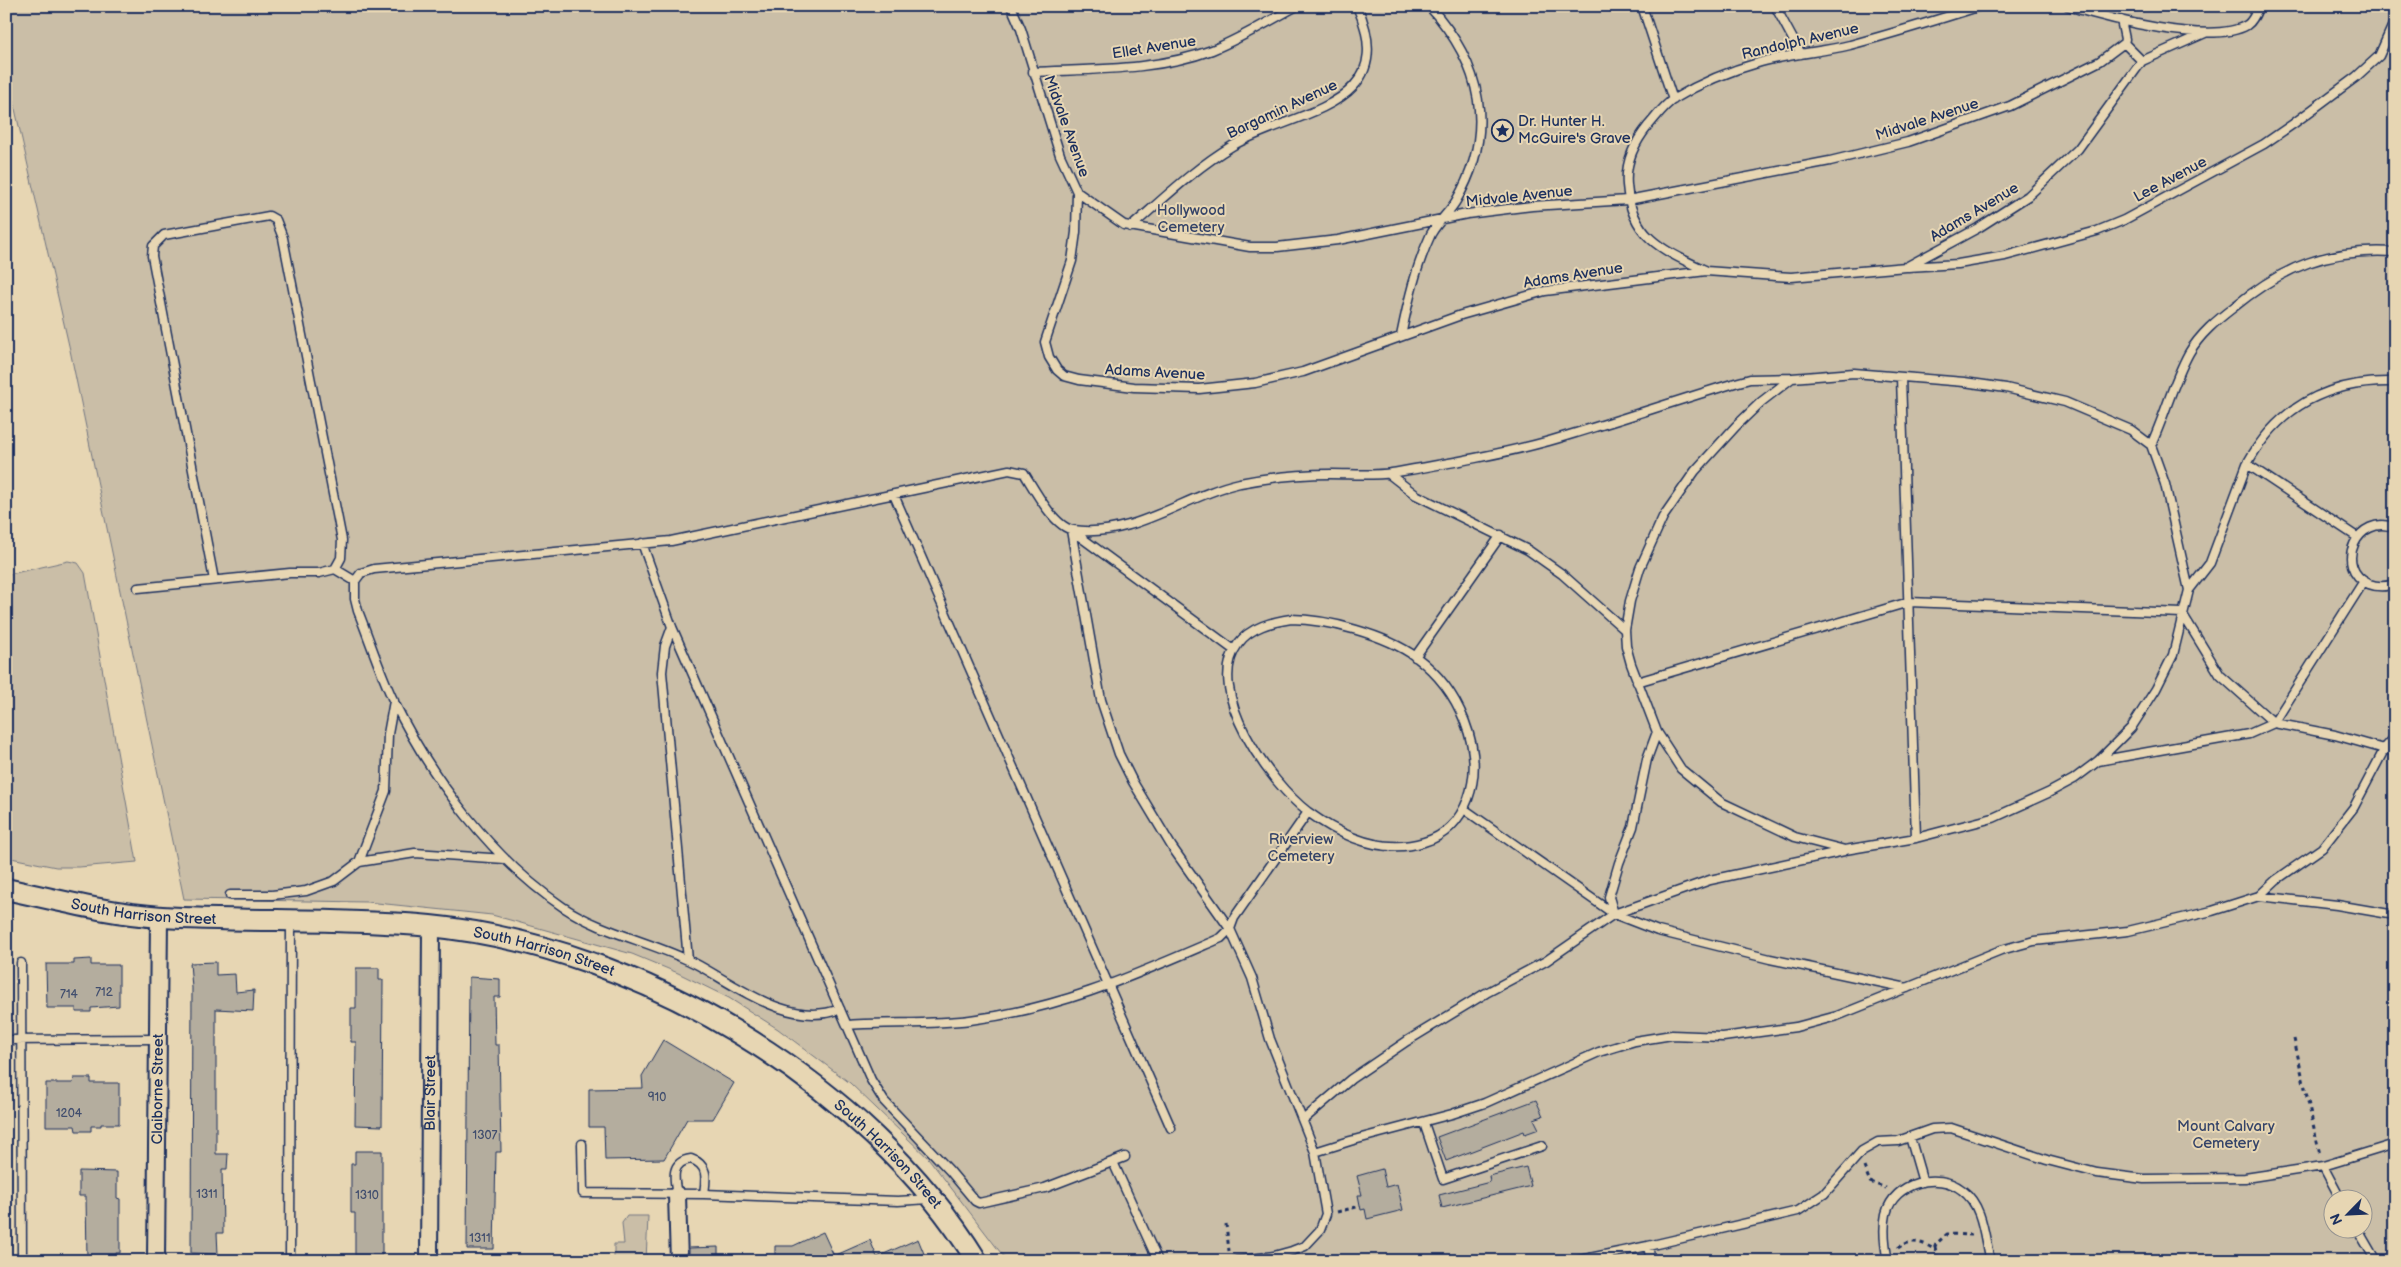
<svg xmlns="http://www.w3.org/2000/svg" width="2401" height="1267" font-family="'Balsamiq Sans',sans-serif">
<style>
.green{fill:#cabea7;stroke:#727682;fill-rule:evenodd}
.building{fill:#b4ad9e;stroke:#1b2f5e}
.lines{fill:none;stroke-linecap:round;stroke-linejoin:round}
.service-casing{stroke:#1b2f5e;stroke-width:11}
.minor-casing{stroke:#1b2f5e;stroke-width:20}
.tertiary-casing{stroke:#1b2f5e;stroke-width:24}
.path{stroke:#1b2f5e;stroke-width:3;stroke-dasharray:4 4;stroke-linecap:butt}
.service{stroke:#e7d6b3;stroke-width:8}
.minor{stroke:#e7d6b3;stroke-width:16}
.tertiary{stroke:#e7d6b3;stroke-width:20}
.labels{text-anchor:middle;stroke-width:4;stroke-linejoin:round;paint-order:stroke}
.number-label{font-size:12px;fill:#414e6e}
.street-label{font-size:15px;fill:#1b2f5e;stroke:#e7d6b3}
.poi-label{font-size:15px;fill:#1b2f5e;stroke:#e7d6b3;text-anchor:start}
.park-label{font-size:15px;fill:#354469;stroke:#e7d6b3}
</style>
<rect width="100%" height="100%" fill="#e7d6b3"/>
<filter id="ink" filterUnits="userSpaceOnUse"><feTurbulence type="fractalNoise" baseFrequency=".02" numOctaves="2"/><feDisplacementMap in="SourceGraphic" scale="10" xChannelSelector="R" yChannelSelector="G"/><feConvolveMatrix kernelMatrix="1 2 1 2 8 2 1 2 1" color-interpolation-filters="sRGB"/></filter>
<g filter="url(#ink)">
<!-- green -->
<path class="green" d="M6 6H2395V1261H1007L929 1159 850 1083 778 1029 729 998 678 973 632 954 492 915 367 902 184 899 70 350 13 100 6 102ZM2334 1200H2364V1230H2334Z
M68 561 78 563 85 573 137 862 79 867H56L6 857V575Z
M627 1216H648L646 1261H614V1244H624L622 1223Z"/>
<!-- building -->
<path class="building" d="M91 959V965H119V1006L91 1008V1012H76V1008H47L46 964H74V960Z
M216 962V975L235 974 236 992 254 990 253 1011 216 1009V1154H228L227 1169H222L223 1233H217L218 1254 191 1253 192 988 190 963Z
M356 968H379V980H383L382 1126 355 1125 356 1042H351V1008H356Z
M469 977 500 979V997H494L495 1045H499L501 1152H496L494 1249H467Z
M663 1040 734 1083 713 1119H687L664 1159 605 1160 604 1127H589V1089L643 1088 642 1076Z
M74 1078H91V1083H119V1124H101V1126H91V1131H76L75 1126H46V1083H73Z
M1536 1100 1543 1116 1534 1119 1539 1129 1525 1134 1524 1131 1446 1161 1437 1137Z
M355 1151H382V1255H355V1213H351V1164H355Z
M1526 1167 1531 1186 1442 1208 1439 1195 1490 1182 1489 1176Z
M1382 1169 1386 1187 1397 1184 1403 1210 1367 1219 1365 1209 1361 1210 1358 1195H1362L1357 1176Z
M79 1171 117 1172V1198L120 1199V1253H116V1261H90L87 1259 86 1196H79Z
M823 1232 834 1256 870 1240 877 1257 918 1239 927 1261H775V1246H793Z
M718 1247V1261H689V1248Z"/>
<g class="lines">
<defs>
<path id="service" d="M1011 6 1021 29 1060 155 1077 192 1124 225 1250 247H1277L1338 240 1467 214 1532 206 1628 200 1830 161 1908 142 2010 106 2100 61 2124 43 2125 39 2121 20
M1642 6 1673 100
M1775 6 1801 54
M2068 6C2106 18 2212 46 2247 25 2253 21 2256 13 2259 6
M2124 43 2142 61
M1033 72C1093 69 1156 71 1212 50 1242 38 1269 21 1297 6
M1077 192 1076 232 1072 261 1045 342 1049 357 1057 370 1064 376 1079 380 1134 387 1199 389 1255 383 1303 372 1461 315 1545 291 1706 271 1791 277 1906 267 1978 228 2028 196 2078 149 2142 61 2205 33
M1131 227C1163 199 1195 168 1232 146 1293 110 1403 109 1357 6
M1908 267 1958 264 2005 256 2097 231 2124 220 2264 144 2293 124 2356 77 2379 56 2395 20
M1705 270C1662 250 1631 237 1627 185 1625 163 1635 142 1648 126 1656 117 1664 105 1674 99 1700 83 1732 70 1761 62 1790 54 1821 52 1850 45 1894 33 1937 20 1981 6
M1401 336C1408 302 1416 266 1431 234 1438 221 1449 213 1456 201 1497 131 1482 64 1429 6
M1901 377 1916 838 1845 850 1795 837 1721 802 1681 769 1657 732 1631 664 1626 646 1625 630 1630 601 1640 568 1663 517 1695 471 1736 426 1761 402 1792 378 1854 373 1964 382 2006 388 2065 402 2131 430 2151 445 2165 484 2189 590 2173 655 2156 689 2131 728 2098 761 2074 779 2048 793 1993 818 1916 838
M2151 445C2165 415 2173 382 2189 353 2200 334 2217 320 2234 307 2284 266 2329 248 2395 252
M2247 464 2357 537
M1389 474 1416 495 1528 550 1562 574 1625 630
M894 495 1171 1128
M2395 528C2358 512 2332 567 2369 584 2377 587 2387 587 2395 583
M1071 530 1101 700 1119 754 1133 782 1172 847 1230 929 1252 978 1270 1039 1315 1152 1326 1214 1320 1230 1305 1246 1292 1251 1274 1256 1236 1261
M1071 530 1234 650
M642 543 672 627 871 1080 884 1101 950 1171 975 1201 979 1203 1045 1188 1125 1157
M335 569 355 581
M138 588 290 573H319L335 569 341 558 342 540 283 238 276 220 269 216 164 235 153 246 152 256 214 580
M2189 590 2210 563 2247 464C2279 406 2328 380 2395 382
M1291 619C1327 619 1386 635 1416 657 1458 688 1486 749 1468 799 1460 820 1445 836 1424 842 1383 855 1341 836 1308 812 1270 783 1203 691 1238 644 1250 627 1272 622 1291 619Z
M672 627 665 646 662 672 688 960
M1415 657 1501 535
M1637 682 1909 602 2182 613 2220 675 2274 723 2364 581
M2098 761 2249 734 2274 723 2335 735 2395 752
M1464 809 1614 914 1658 931 1770 959 1907 988
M359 862 386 791 388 734 394 701
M230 895H272L306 891 334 881 359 862 415 853 505 859
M2259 896 2337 905 2395 915
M1614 914 1609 897 1619 863 1633 827 1647 759 1657 732
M21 963 22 1261
M840 1009C791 1028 740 988 698 965 654 942 604 934 563 907 493 860 431 778 394 702 380 673 370 641 358 611L355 599V581L361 573 374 569 671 541 1009 470 1024 473C1034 489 1054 527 1073 530 1133 539 1185 495 1240 483 1271 477 1300 474 1331 474 1351 474 1373 476 1392 473 1444 464 1498 455 1549 441 1611 423 1672 402 1735 383L1750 379 1792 378
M849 1025C889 1022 930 1025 970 1020 1064 1008 1135 975 1221 938L1230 929 1234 918 1308 812
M6 1040 157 1039
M1303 1120 1351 1079 1407 1041 1486 993 1546 961 1614 914 1710 880 1844 851
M1424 1123 1443 1179 1542 1146
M1910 1137 1923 1182
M582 1144 583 1193 704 1194 898 1201 929 1199
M1315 1152 1350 1141 1452 1114 1485 1103 1599 1052 1635 1041 1672 1035 1723 1037 1796 1027 1837 1016 2001 950 2034 941 2128 931 2212 911 2259 896 2276 880 2322 848 2354 807 2385 748 2395 737
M1113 1162 1158 1261
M2323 1166 2341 1200
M677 1195C674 1179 670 1162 691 1159 709 1165 706 1179 704 1194
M2358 1230 2376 1261
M1648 1246 1651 1261
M290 1261 291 921
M1575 1261 1648 1246 1798 1211 1824 1194 1862 1151 1878 1142 1898 1141 1932 1129 1951 1128 2047 1160 2097 1173 2144 1179 2245 1178 2323 1166 2395 1144
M1888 1261C1885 1247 1883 1228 1886 1214 1894 1182 1938 1171 1962 1190 1984 1206 1984 1238 1990 1261"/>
<g id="minor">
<path d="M677 1195 679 1261"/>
<path id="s1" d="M156 1261 159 917"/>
<path id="s2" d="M429 1261 431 926"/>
</g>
<g id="tertiary">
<path id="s3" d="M6 889C57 900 110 914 162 917 251 922 341 918 430 926 637 946 867 1082 977 1261"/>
</g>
</defs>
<!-- service casing -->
<use href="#service" class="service-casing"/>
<!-- minor casing -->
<use href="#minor" class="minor-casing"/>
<!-- tertiary casing -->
<use href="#tertiary" class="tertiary-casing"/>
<!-- path -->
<path class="path" d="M2294 1039 2320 1155
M1864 1167 1870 1182 1886 1188
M1337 1212 1360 1206
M1226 1224 1229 1251
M1935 1247 1938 1261
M1898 1248C1911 1239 1920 1241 1934 1249L1936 1244 1947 1234 1972 1235"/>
<!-- service -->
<use href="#service" class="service"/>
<!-- minor -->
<use href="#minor" class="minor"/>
<!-- tertiary -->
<use href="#tertiary" class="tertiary"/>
</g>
</g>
<!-- icons -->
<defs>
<symbol id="sight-ring" viewBox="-11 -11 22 22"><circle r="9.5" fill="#e7d6b3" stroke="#1b2f5e" stroke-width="1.5"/><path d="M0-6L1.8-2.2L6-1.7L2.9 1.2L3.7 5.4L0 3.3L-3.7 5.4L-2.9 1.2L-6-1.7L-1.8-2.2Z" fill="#1b2f5e"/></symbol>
</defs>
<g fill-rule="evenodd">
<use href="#sight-ring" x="1490" y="118" width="25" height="25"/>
</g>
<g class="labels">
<!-- number labels -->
<g class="number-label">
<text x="104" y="996">712</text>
<text x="69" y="998">714</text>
<text x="657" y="1101">910</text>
<text x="69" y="1117">1204</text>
<text x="485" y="1139">1307</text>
<text x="207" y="1198">1311</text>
<text x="367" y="1199">1310</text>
<text x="480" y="1242">1311</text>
</g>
<!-- street labels -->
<g class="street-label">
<text transform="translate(1800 41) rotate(-13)" y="5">Randolph Avenue</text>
<text transform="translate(1154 47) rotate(-9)" y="5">Ellet Avenue</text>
<text transform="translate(1282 109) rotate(-25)" y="5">Bargamin Avenue</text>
<text transform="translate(1927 119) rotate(-18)" y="5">Midvale Avenue</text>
<text transform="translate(1067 126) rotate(70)" y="5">Midvale Avenue</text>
<text transform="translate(2170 179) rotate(-28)" y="5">Lee Avenue</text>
<text transform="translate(1519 196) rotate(-6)" y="5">Midvale Avenue</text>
<text transform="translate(1974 212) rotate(-31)" y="5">Adams Avenue</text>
<text transform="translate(1573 275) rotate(-9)" y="5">Adams Avenue</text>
<text transform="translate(1155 372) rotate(3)" y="5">Adams Avenue</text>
<text dy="5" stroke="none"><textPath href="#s3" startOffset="140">South Harrison Street</textPath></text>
<text dy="5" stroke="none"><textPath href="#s3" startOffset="544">South Harrison Street</textPath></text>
<text dy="5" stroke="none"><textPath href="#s1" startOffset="172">Claiborne Street</textPath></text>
<text dy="5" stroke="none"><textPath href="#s2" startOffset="168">Blair Street</textPath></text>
<text dy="5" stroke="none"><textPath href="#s3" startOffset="949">South Harrison Street</textPath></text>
</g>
<!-- poi labels -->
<g class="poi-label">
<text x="1518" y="126">Dr. Hunter H.<tspan x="1518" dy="17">McGuire's Grave</tspan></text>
</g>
<!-- park labels -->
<g class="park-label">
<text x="1191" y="215">Hollywood<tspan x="1191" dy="17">Cemetery</tspan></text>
<text x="1301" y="844">Riverview<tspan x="1301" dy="17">Cemetery</tspan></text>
<text x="2226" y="1131">Mount Calvary<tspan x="2226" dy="17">Cemetery</tspan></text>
</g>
</g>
<!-- margin -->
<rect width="2401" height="1267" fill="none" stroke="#e7d6b3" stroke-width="25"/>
<rect x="12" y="12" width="2376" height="1242" fill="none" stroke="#1b2f5e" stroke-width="2" filter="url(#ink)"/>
<!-- north arrow -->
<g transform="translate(2348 1214) rotate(246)"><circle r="24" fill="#e7d6b3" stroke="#959391"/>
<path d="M0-4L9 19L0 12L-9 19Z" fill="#1b2f5e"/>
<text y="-8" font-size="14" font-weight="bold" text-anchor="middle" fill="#1b2f5e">N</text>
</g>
</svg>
